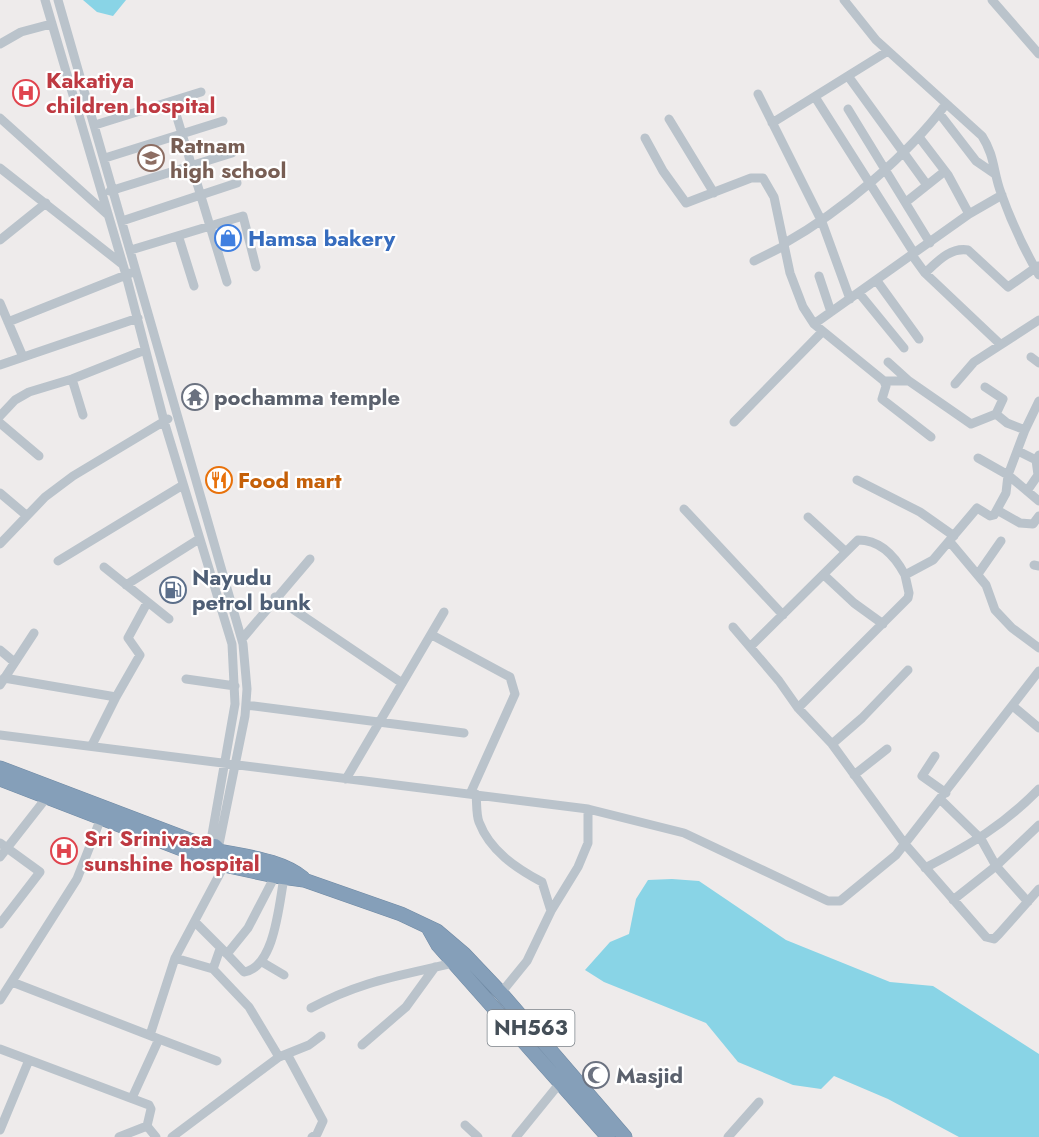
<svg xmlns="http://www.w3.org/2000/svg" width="1039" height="1137" font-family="Jost,sans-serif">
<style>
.water{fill:#89d4e6}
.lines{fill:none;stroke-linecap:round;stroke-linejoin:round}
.highway-casing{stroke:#708aa4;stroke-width:15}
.minor{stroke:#bac3cb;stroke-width:9}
.highway{stroke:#859fb9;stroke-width:14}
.labels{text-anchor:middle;stroke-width:4.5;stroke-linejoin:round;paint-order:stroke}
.shield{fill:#fff;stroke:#7d848a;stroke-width:1.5}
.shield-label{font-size:21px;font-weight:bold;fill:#454f58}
.health-label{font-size:22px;font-weight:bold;fill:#be3a42;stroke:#fff;text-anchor:start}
.education-label{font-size:22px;font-weight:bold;fill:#785e54;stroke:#fff;text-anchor:start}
.shop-label{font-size:22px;font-weight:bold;fill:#366cbe;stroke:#fff;text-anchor:start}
.worship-label{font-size:22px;font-weight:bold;fill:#5b616d;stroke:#fff;text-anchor:start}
.food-label{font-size:22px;font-weight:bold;fill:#c56008;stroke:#fff;text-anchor:start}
.service-label{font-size:22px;font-weight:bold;fill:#4e5e75;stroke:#fff;text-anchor:start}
</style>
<rect width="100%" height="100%" fill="#eeebeb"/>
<!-- water -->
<path class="water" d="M83 0H126L113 16 97 12Z
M672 879 699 881 786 940 890 982 933 986 1039 1054V1137H959L888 1099 834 1076 821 1089 793 1085 738 1062 706 1023 604 982 585 970 610 942 629 934 636 899 648 880Z"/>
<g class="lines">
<defs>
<path id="highway" d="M0 768 208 847
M0 779 205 858
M220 851C247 857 281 860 303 878
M215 861 220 851 215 846 208 847 204 855 210 862 275 876 304 880 401 914 437 931 464 954 501 993 625 1137
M429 929 438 945 608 1137"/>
</defs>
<!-- highway casing -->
<use href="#highway" class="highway-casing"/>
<!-- minor -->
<path class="minor" d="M45 0 126 275 164 421 232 644 235 704 210 846
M58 0 243 644 247 689 245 716 218 849
M844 0 876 40 982 136C995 156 993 172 1001 193 1011 221 1024 249 1039 275
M992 0 1039 54
M0 44 21 32 51 24
M848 76 927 185
M758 94 822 222 850 299
M815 97 914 253
M172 101 227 282
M848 109 930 243
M939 113 976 161 995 174
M0 118 108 215
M669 119 714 193
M772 123 888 51
M95 125 201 92
M919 137 948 175 969 214
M645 138 663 171 686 203 751 178H763L774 197 790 273 803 307 814 324 884 381H909L971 424 996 414 1007 423 1025 430 1039 401
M105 158 223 121
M0 168 122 264
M110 191 232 153
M906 202 945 171
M122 221 237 183
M179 238 194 286
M0 240 46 203
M785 243C842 211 907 156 946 104
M131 250 243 216 256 267
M912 255 925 273 1000 344
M754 261 784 246
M925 273C937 262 950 247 968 250L1008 287 1038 266
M819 276 831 312
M877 281 919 339
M859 293 904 348
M0 303 23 357
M8 322 131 273
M814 324 969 214 1002 195
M1031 357 1039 363
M888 362 909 381
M0 365 138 318
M72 379 83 415
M884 381 886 386 882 399 931 437
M955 384 974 362 1039 320
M985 387 1003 399 996 414
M0 416 15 400 29 392 72 379 145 350
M734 422 822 332
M0 423 39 456
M1018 451 1036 460 1039 455
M978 458 1008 475 1039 501
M857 480 920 512 954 536
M1027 491 1038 475 1036 460
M0 493 26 515
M684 509 783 615
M997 510 1020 523 1033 524 1039 516
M808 517 845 551
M950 542 986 585 995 610 1012 628 1039 648
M0 544 45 497 73 476 168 419
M58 561 183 485
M1034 565 1039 566
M104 567 169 619
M978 574 1001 541
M824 575 854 603 883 624
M126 585 199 539
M275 597 402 683
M733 627 779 681 798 708 832 744 904 843 986 937 994 939 999 934 1039 889
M432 635 510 677 515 694 470 794
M242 639 310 559
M750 647 858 540C881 540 895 556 905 575
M0 650 13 661
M4 678 116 697
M186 679 235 686
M0 685 34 633
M246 705 464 733
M1014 707 1039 728
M798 708 908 598 909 593 905 575 933 560 977 508 990 516 994 515 1006 493 1008 475 1025 430
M0 735 588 809 684 833 828 901H840L896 855 1039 671
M832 744 862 718 908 670
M92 745 116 697 140 655 128 638 147 603
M935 756 922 776 946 793
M854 775 887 749
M346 779 444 612
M476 794C477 803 476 814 479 822 490 851 516 868 542 882L551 911
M941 800 981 839 996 866 1028 902
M0 843 40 872 0 924
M0 857 47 797
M925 868C971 844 1003 826 1039 789
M953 900 996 866 1039 825
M195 922 227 954 248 928 275 876
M227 954 244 972C275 967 279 903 284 878
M175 958 213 969 249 1007 279 1057
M262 962 284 975
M213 969 220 949
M12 982 159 1039 132 1098
M501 993 527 961 551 911 578 867 588 843V809
M0 1000 77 879 101 818
M311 1008C361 981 399 976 453 963
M150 1035 175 958 225 864
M159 1039 217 1061
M362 1045 406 1007 435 967
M0 1049 149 1105 151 1109 147 1126
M287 1054 323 1121 317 1134 312 1137
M465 1125 478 1137
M0 1130 29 1060
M119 1137 147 1126 156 1137
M172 1137 279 1057 309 1045 321 1036
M516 1137 564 1078
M728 1137 759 1102"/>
<!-- highway -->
<use href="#highway" class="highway"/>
</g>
<!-- icons -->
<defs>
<symbol id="hospital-ring" viewBox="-11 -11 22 22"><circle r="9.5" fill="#fff" stroke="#e0444e" stroke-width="1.5"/><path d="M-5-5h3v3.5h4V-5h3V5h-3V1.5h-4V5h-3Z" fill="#e0444e"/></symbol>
<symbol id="school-ring" viewBox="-11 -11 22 22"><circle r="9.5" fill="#fff" stroke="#8d6e63" stroke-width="1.5"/><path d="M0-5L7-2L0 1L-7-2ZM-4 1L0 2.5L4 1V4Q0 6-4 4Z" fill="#8d6e63"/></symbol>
<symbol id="shop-ring" viewBox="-11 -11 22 22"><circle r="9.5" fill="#fff" stroke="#3f7fe0" stroke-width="1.5"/><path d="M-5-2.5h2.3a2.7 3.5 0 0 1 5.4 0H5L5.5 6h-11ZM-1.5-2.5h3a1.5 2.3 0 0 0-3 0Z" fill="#3f7fe0"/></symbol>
<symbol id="temple-ring" viewBox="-11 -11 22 22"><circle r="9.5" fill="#fff" stroke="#6b7280" stroke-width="1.5"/><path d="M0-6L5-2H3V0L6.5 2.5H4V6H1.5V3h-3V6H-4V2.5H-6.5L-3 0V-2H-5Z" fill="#6b7280"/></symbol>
<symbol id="restaurant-ring" viewBox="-11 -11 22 22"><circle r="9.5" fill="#fff" stroke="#e8710a" stroke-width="1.5"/><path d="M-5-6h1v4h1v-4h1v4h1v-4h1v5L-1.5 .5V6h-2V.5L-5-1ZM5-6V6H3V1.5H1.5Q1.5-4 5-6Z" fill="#e8710a"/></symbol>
<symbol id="fuel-ring" viewBox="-11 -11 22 22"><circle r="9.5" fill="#fff" stroke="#5c6f8a" stroke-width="1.5"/><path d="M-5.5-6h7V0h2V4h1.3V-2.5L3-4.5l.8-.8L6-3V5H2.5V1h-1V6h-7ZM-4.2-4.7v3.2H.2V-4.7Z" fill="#5c6f8a"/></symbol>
<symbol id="mosque-ring" viewBox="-11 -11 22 22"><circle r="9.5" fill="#fff" stroke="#6b7280" stroke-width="1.5"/><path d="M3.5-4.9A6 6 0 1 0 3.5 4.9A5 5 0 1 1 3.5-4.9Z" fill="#6b7280"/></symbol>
</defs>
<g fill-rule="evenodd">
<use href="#hospital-ring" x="11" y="78" width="30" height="30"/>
<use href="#school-ring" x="136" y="143" width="30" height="30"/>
<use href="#shop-ring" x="213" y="223" width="30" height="30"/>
<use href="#temple-ring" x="180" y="382" width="30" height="30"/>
<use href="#restaurant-ring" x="204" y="465" width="30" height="30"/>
<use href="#fuel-ring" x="158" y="575" width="30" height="30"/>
<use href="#hospital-ring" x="49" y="836" width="30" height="30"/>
<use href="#mosque-ring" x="581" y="1060" width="30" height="30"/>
</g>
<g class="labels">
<!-- shield labels -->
<rect class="shield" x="487.5" y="1010" width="87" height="36" rx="4.5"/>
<g class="shield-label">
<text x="531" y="1035">NH563</text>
</g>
<!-- health labels -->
<g class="health-label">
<text x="46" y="88">Kakatiya<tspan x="46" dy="25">children hospital</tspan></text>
<text x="84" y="846">Sri Srinivasa<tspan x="84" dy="25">sunshine hospital</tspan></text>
</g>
<!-- education labels -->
<g class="education-label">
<text x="170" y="153">Ratnam<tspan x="170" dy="25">high school</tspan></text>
</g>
<!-- shop labels -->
<g class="shop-label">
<text x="248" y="246">Hamsa bakery</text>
</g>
<!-- worship labels -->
<g class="worship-label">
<text x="214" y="405">pochamma temple</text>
<text x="616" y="1083">Masjid</text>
</g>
<!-- food labels -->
<g class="food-label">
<text x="238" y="488">Food mart</text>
</g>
<!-- service labels -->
<g class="service-label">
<text x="192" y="585">Nayudu<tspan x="192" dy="25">petrol bunk</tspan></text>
</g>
</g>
</svg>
